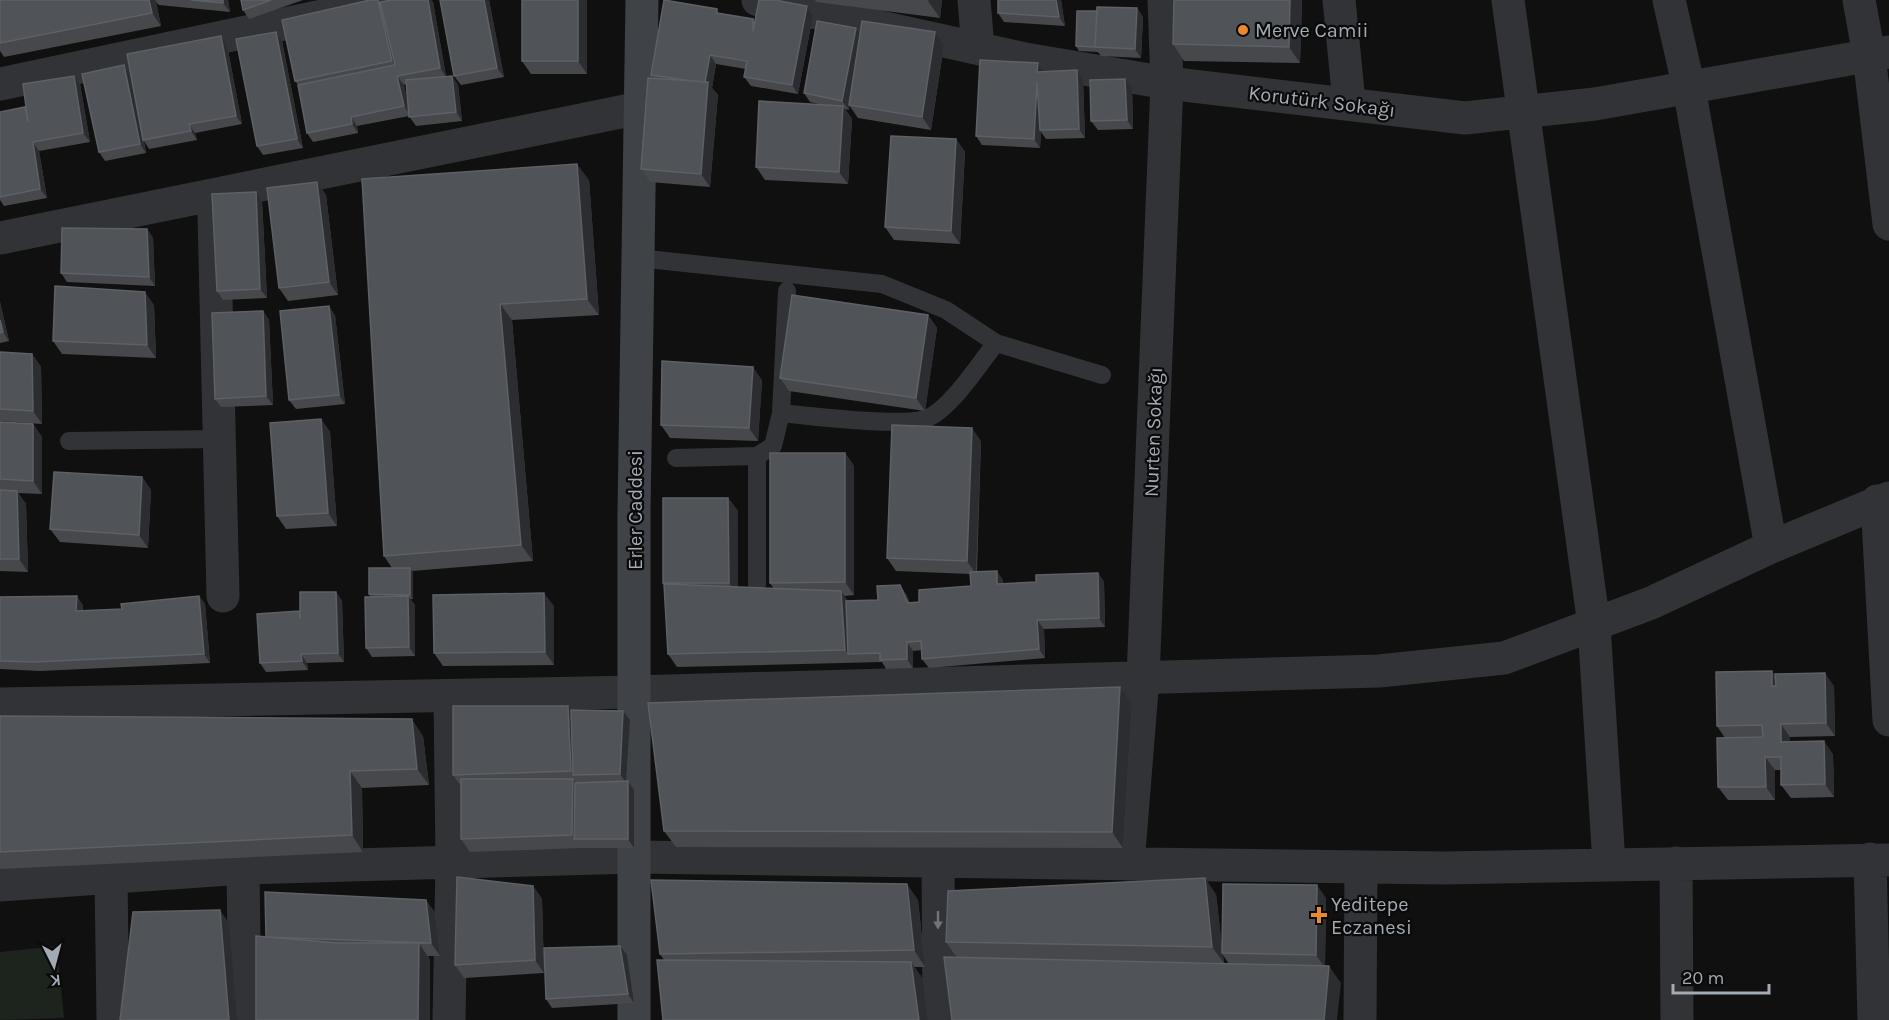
<svg xmlns="http://www.w3.org/2000/svg" width="1889" height="1020" font-family="Karla,sans-serif">
<style>
.green{fill:#1d241d}
.lines{fill:none;stroke-linecap:round;stroke-linejoin:round}
.lane{stroke:#313336;stroke-width:18}
.street{stroke:#313336;stroke-width:33}
.secondary{stroke:#3f4246;stroke-width:33}
.wall{fill:#46484c;fill-rule:evenodd}
.shaded-wall{fill:#2c2d30}
.building{fill:#505357;stroke:#5d6065;stroke-width:1.5}
.oneway{fill:#6f747a}
.poi-dot{fill:#e98930;stroke:#0b0b0c;stroke-width:2}
.labels{text-anchor:middle;stroke-width:4.5;stroke-linejoin:round;paint-order:stroke}
.poi-label{font-size:20px;fill:#a2aab2;stroke:#0b0b0c;text-anchor:start}
.street-label{font-size:20px;fill:#a2aab2;stroke:#0b0b0c}
</style>
<rect width="100%" height="100%" fill="#101011"/>
<!-- green -->
<path class="green" d="M57 946 64 1018 0 1020V952Z"/>
<g class="lines">
<!-- lane -->
<path class="lane" d="M638 258 882 284 946 310 996 343 1102 375
M781 413C810 416 905 428 928 418 952 407 979 364 996 343
M69 441 217 439
M676 458 757 456 773 446 781 413 787 291
M757 585V456"/>
<!-- street -->
<path class="street" d="M758 0 1025 59 1167 83 1465 118 1595 104 1889 52
M974 0 978 48
M1339 0 1349 102
M1508 0 1594 625 1609 864
M1669 0 1689 88 1771 547
M1859 0 1869 55 1889 224
M0 84 398 0
M214 214 223 596
M0 238 640 108
M1877 501 1889 720
M0 704 634 692 1379 671 1504 658 1651 603 1771 547 1889 498
M1870 859 1874 1020
M938 861 939 1020
M1676 863 1677 1020
M1128 864 1143 678 1167 83 1164 0
M243 868 245 1020
M111 876 113 1020
M0 885 243 868 635 857 1444 868 1889 860
M449 1020 452 862 450 696
M1360 1020 1361 867"/>
<!-- secondary -->
<path class="secondary" d="M634 1020V512L642 0"/>
</g>
<!-- wall -->
<path class="wall" d="M0 0H228L230 12 159 5 156 2 161 26 4 57 0 51Z
M241 0H303L249 19 243 10Z
M392 0H431L433 2 446 76H452L458 85 462 121 416 126 409 116 357 126 358 133 313 142 307 133 298 85 295 81 380 2ZM406 84 408 106 404 85Z
M489 0 504 77 461 85 454 76Z
M587 0V74H531L522 61Z
M815 0H942L940 18 816 2Z
M998 0H1061L1065 26 1004 22 998 13Z
M1302 0 1300 63 1184 61 1173 44Z
M807 6 813 15 798 94 751 86 744 77 746 69 716 64 712 88 718 95 710 187 650 182 641 169 654 78 651 75 721 14 753 19 755 21Z
M1137 8 1143 17 1141 58 1101 56 1098 52 1079 51 1076 46 1097 11Z
M860 34 944 45 931 130 858 118 849 105V110L845 109 852 119 848 184 765 180 756 167 823 105 810 102 804 93Z
M282 41 303 148 263 155 257 146Z
M227 45 242 124 195 133 197 140 149 149 144 141 146 153 105 161 99 152 124 65 130 74Z
M1044 72 1083 79 1085 138 1046 139 1041 132 1040 148 982 145 976 136Z
M74 76 80 84 90 142 39 151 47 198 4 206 0 200V112L25 107 26 109Z
M1132 87 1133 129 1098 130 1091 121Z
M956 139 965 152 960 244 894 240 885 227Z
M362 179 589 180 599 315 512 320 533 561 412 571 413 573V599H410L415 605V656L372 657 366 648 371 597 369 594 392 568 384 556Z
M317 182 326 195 338 295 288 301 279 288Z
M256 192 262 201 267 298 223 300 217 291Z
M147 229 153 238 155 286 67 282 61 273Z
M0 302 9 341 0 343Z
M154 305 156 358 62 354 53 341Z
M263 311 269 320 273 405 221 407 215 399Z
M335 315 345 404 296 409 289 400Z
M928 315 937 328 925 411 789 391 780 378Z
M0 352 32 354 41 367 42 424 0 421Z
M762 380 758 441 670 438 661 425Z
M321 419 330 432 337 526 286 529 277 516Z
M0 422 33 424 42 437V494L18 493 26 504 28 572 0 571Z
M981 441 977 572 1003 580V584L1036 582 1098 573 1104 582 1105 627 1044 629 1045 658 929 668 922 659V650L913 651V668L886 669 882 662 677 667 668 654 664 585 663 583 728 498 738 511V587L774 589 770 583 845 453 854 466V595L844 596 847 601 878 600 906 594 910 603 919 602 971 586 970 574 896 571 887 558Z
M142 477 151 490 148 548 60 542 50 529Z
M336 592 342 601 344 662 307 663 308 670 266 672 260 663 299 611 300 613Z
M199 596 205 604 210 663 40 671 0 669V597L83 605V611L122 609Z
M554 606V665L443 666 434 653Z
M1775 675 1834 686 1835 736 1790 737V742L1833 754 1834 797 1791 798 1781 785V770H1775V800H1728L1718 787 1725 738 1717 726Z
M1120 687 1132 703 1123 848 676 847 664 831Z
M571 710 623 711 630 720 627 781H628L634 790V848H581L470 852 461 839V786L453 775Z
M0 716 423 736 429 785 362 788 363 852 0 869Z
M533 886 542 899 544 973 464 978 455 965Z
M1216 894 1222 947 1326 898 1325 966 1341 983 957 958 946 942ZM1223 955 1229 964 1137 962 1224 963Z
M426 900 435 913 440 956H428L430 960 266 937Z
M918 900 925 967H914L923 979 928 1020H663L664 960 660 954Z
M620 946 627 955 634 1003 552 1008 546 999Z"/>
<!-- shaded-wall -->
<path class="shaded-wall" d="M149 0H155L156 1 161 26 152 13Z
M223 0H228L230 12 223 3Z
M378 0 386 11 401 74 392 61Z
M428 0H431L433 2 446 77 440 68Z
M484 0H489L504 77 497 68Z
M578 0H587V74L578 61Z
M929 0H942L940 18 928 1Z
M1056 0H1061L1065 26 1059 17Z
M1290 0H1302L1300 63 1289 47Z
M807 6 813 15 798 94 792 85Z
M1137 8 1143 17 1141 58 1135 49Z
M856 28 862 37 849 110 842 101Z
M276 32 282 41 303 148 297 139Z
M935 32 944 45 931 130 922 117Z
M221 36 227 45 242 124 236 116Z
M710 55 716 64 712 88 718 95 710 187 701 174 705 83Z
M1038 63 1044 72H1037Z
M124 65 130 74 146 153 140 144Z
M1077 70 1083 79 1085 138 1079 129Z
M74 76 80 84 90 142 83 133Z
M397 76 404 85 410 115 404 106Z
M452 76 458 85 462 121 456 112Z
M1125 79 1132 87 1133 129 1127 120Z
M1037 82 1040 130 1041 132 1040 148 1034 139Z
M843 106 852 119 848 184 839 172Z
M351 117 357 126 358 133 352 124Z
M189 124 195 133 197 140 191 131Z
M956 139 965 152 960 244 951 231Z
M33 142 39 151 47 198 40 189Z
M577 164 589 180 599 315 587 299Z
M317 182 326 195 338 295 329 282Z
M256 192 262 201 267 298 260 289Z
M147 229 153 238 155 286 149 277Z
M145 292 154 305 156 358 147 345Z
M0 302 9 341 3 332 0 320Z
M500 304 512 320 533 561 521 545Z
M329 306 335 315 345 404 339 395Z
M263 311 269 320 273 405 266 396Z
M928 315 937 328 925 411 916 398Z
M32 354 41 367 42 424 33 411Z
M753 367 762 380 758 441 749 428Z
M321 419 330 432 337 526 328 513Z
M33 424 42 437V494L33 481Z
M972 428 981 441 976 574 967 561Z
M845 453 854 466V595L845 582Z
M142 477 151 490 148 548 139 535Z
M17 491 26 504 28 572 19 559Z
M728 498 738 511V596L729 583Z
M410 568 413 573V599L410 595Z
M997 571 1003 580 1004 593 997 584Z
M1098 573 1104 582 1105 627 1099 618Z
M900 585 906 594 914 612 908 603Z
M841 591 850 604 848 654 845 650Z
M336 592 342 601 344 662 338 653Z
M544 593 554 606V665L545 652Z
M77 596 83 605 82 620 76 611Z
M199 596 205 604 210 663 204 654Z
M408 596 415 605V656L409 647Z
M1037 620 1044 629 1045 658 1039 649Z
M907 642 913 651V668L907 659Z
M301 654 307 663 308 670 302 661Z
M1772 671 1781 684V699L1772 686Z
M1825 673 1834 686 1835 736 1826 723Z
M1120 687 1132 703 1123 848 1112 832Z
M568 706 577 719 573 775 571 771Z
M623 711 630 720 626 783 620 774Z
M412 719 423 736 429 785 417 769Z
M1781 724 1790 737V755L1781 742Z
M1824 741 1833 754 1834 797 1825 784Z
M1765 757 1775 770V800L1766 787Z
M350 771 362 788 363 852 352 835Z
M573 779 582 792 574 839 572 835Z
M628 781 634 790V848L628 839Z
M1205 878 1216 894 1224 963 1212 947Z
M907 884 918 900 925 967 914 950Z
M1317 885 1326 898 1325 968 1316 955Z
M533 886 542 899 544 973 535 960Z
M426 900 435 913 440 956 431 943Z
M220 910 229 923 237 1020H229Z
M419 943 430 960V1020H418Z
M620 946 627 955 634 1003 628 994Z
M911 962 923 979 928 1020H919Z
M1329 966 1341 983 1337 1020H1324Z"/>
<!-- building -->
<path class="building" d="M0 0H149L152 13 0 43Z
M191 0H223V3Z
M241 0H271L243 10Z
M370 0H378L392 61 295 81 282 20Z
M392 0H428L440 68 397 76 404 106 351 117 352 124 307 133 298 85 395 65 380 2Z
M440 0H484L497 68 454 76Z
M522 0H578V61H522Z
M664 0 717 9V13L753 19V31L759 0H775L807 6 792 85 744 77 747 61 710 55 705 82 692 81 651 75Z
M998 0H1056L1059 17 998 13Z
M1174 0H1290L1289 47 1173 44Z
M1097 7 1137 8 1135 49 1095 47Z
M1077 11H1097L1095 47 1076 46Z
M817 21 856 28 842 101 804 93Z
M862 21 935 32 922 117 849 105Z
M276 32 297 139 257 146 236 39Z
M221 36 236 116 189 124 191 131 143 140 127 54Z
M980 60 1038 63 1037 72 1077 70 1079 129 1040 130 1037 82 1034 139 976 136Z
M124 65 140 144 99 152 82 74Z
M74 76 83 133 33 142 40 189 0 197V112L25 107 28 122 23 84Z
M452 76 456 112 409 117 406 80Z
M648 78 708 82 701 174 641 169Z
M1125 79 1127 120 1091 121 1090 80Z
M759 101 843 106 839 172 756 167Z
M891 136 956 139 951 231 885 227Z
M577 164 587 299 500 304 521 545 384 556 362 179Z
M317 182 329 282 279 288 267 188Z
M256 192 260 289 217 291 212 194Z
M62 228 147 229 149 277 61 273Z
M55 286 145 292 147 345 53 341Z
M792 295 928 315 916 398 780 378Z
M329 306 339 395 289 400 280 311Z
M263 311 266 396 215 399 212 313Z
M0 320 3 332 0 333Z
M0 352 32 354 33 411 0 409Z
M662 361 753 367 749 428 661 425Z
M321 419 328 513 277 516 270 423Z
M0 422 33 424V481L0 479Z
M892 425 972 428 967 561 887 558Z
M770 453H845V582L770 583Z
M54 472 142 477 139 535 50 529Z
M0 490 17 491 19 559H0Z
M663 498H728L729 583H663Z
M369 568H410V595L369 594Z
M997 571V584L1036 582V575L1098 573 1099 618 1037 620 1039 649 922 659 921 641 907 642V659L880 660V653L848 654 846 601 878 600 877 586 900 585 908 603 919 602V590L971 586 970 572Z
M664 584 841 591 845 650 668 654Z
M300 592H336L338 653 301 654 302 661 260 663 257 614 299 611 300 619Z
M544 593 545 652 434 653 433 595Z
M77 596 76 611 122 609 121 604 199 596 204 654 34 662 0 661V597Z
M408 596 409 647 366 648 365 597Z
M1772 671V686H1776L1775 674 1825 673 1826 723 1781 724V742L1824 741 1825 784 1781 785V757H1765L1766 787H1718L1717 738 1763 737 1762 725 1717 726 1716 672Z
M1120 687 1112 832 664 831 648 703Z
M453 706H568L571 771 453 775Z
M571 710 623 711 620 774 573 775Z
M0 716 412 719 417 769 350 771 352 835 0 852Z
M461 779H573L572 835 461 839Z
M628 781V839H574L575 783Z
M457 877 533 886 535 960 455 965Z
M1205 878 1212 947 946 942 948 891Z
M651 880 907 884 914 950 660 954Z
M1223 884 1317 885 1316 955 1222 953Z
M265 892 426 900 431 943 266 937Z
M220 910 229 1020H120L133 912Z
M256 936 337 943H419L418 1020H256Z
M620 946 628 994 546 999 544 948Z
M944 957 1329 966 1324 1020H952Z
M657 960 911 962 919 1020H663Z"/>
<!-- one-way arrows -->
<defs><path id="oneway-solid" d="M-6-.8H1V-3.2L6.5 0L1 3.2V.8H-6Z" transform="scale(1.5)"/></defs>
<use class="oneway" href="#oneway-solid" transform="translate(938 920) rotate(90)"/>
<!-- markers -->
<g class="poi-dot">
<circle cx="1243" cy="30" r="6"/>
<path d="M1316 906h6v6h6v6h-6v6h-6v-6h-6v-6h6z"/>
</g>
<g class="labels">
<!-- poi labels -->
<g class="poi-label">
<text x="1255" y="37">Merve Camii</text>
<text x="1331" y="911">Yeditepe<tspan x="1331" dy="23">Eczanesi</tspan></text>
</g>
<!-- street labels -->
<g class="street-label">
<text transform="translate(1322 101) rotate(7)" y="7">Korutürk Sokağı</text>
<text transform="translate(1153 432) rotate(-88)" y="7">Nurten Sokağı</text>
<text transform="translate(635 510) rotate(-90)" y="7">Erler Caddesi</text>
</g>
</g>
<!-- north arrow -->
<g transform="translate(54 966) rotate(174)" stroke="#0b0b0c" stroke-width="4.5" paint-order="stroke">
<path d="M0-4.5L10 22L0 15L-10 22Z" fill="#a2aab2"/>
<text y="-9" font-size="16" font-weight="bold" text-anchor="middle" fill="#a2aab2">K</text>
</g>
<!-- scale -->
<path d="M1673 984v9h96v-9" fill="none" stroke="#a2aab2" stroke-width="3"/>
<text x="1682" y="984" font-size="18" fill="#a2aab2" stroke="#0b0b0c" stroke-width="4.5" paint-order="stroke">20 m</text>
</svg>
